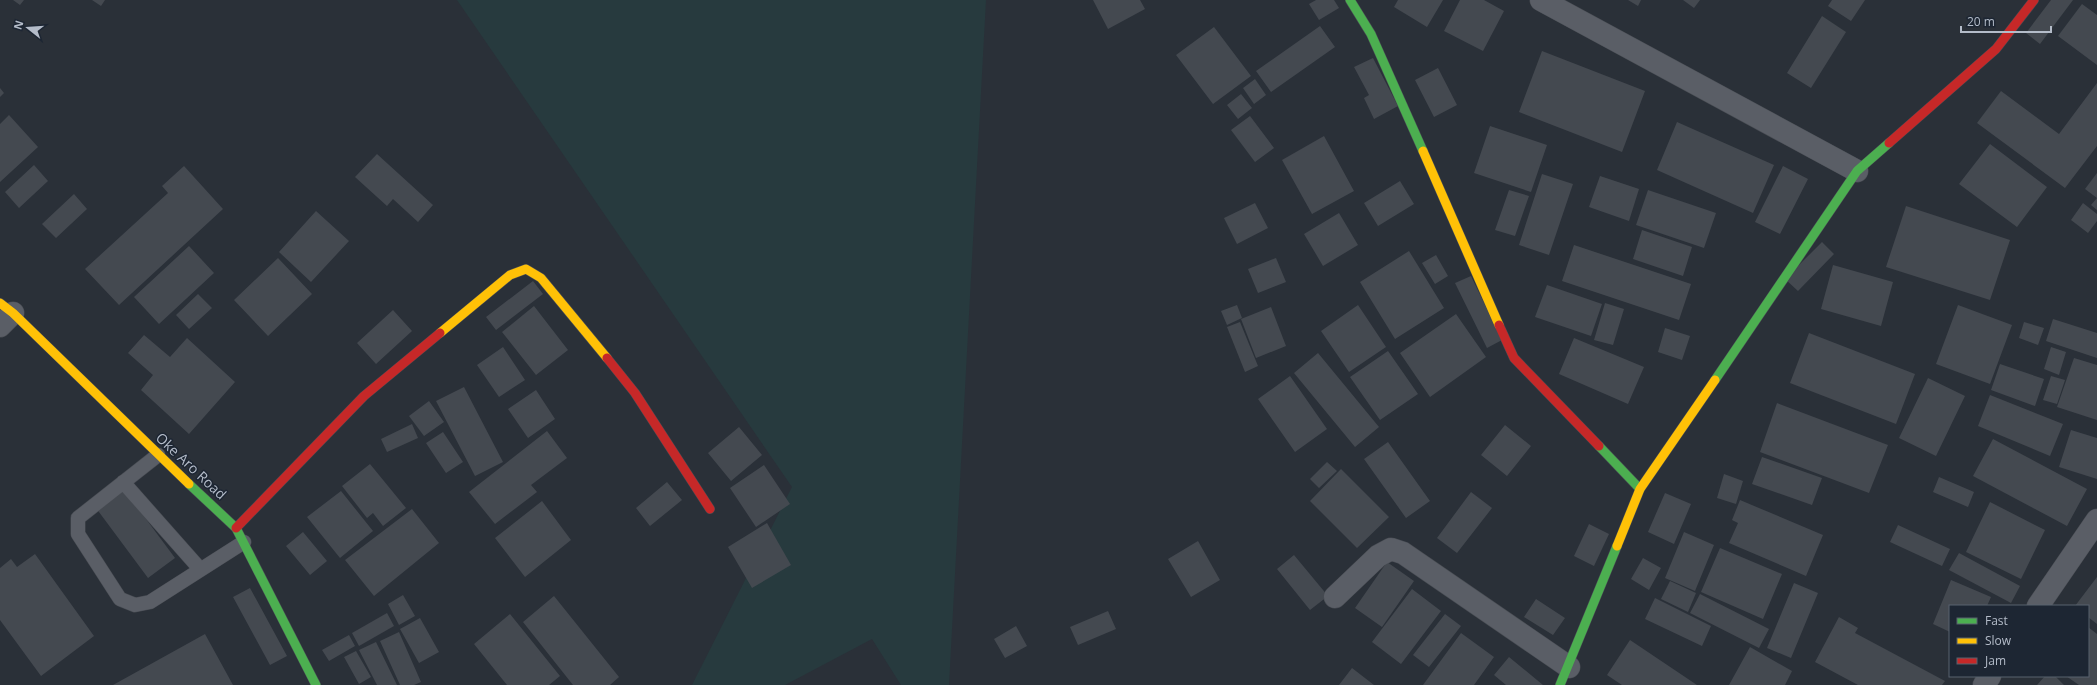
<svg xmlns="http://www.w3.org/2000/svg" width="2097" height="685" font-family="'Open Sans',sans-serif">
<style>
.green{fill:#273a3e}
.building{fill:#444950}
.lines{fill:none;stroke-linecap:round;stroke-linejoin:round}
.lane-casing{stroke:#484c53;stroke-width:15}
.street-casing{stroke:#484c53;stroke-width:23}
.fast-casing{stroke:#484c53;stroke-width:10}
.slow-casing{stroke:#484c53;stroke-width:10}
.jam-casing{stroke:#484c53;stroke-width:10}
.lane{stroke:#5a5e66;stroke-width:14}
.street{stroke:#5a5e66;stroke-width:22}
.fast{stroke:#4caf50;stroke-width:9}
.slow{stroke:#ffc107;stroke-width:9}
.jam{stroke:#c62828;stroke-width:9}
.labels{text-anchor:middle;stroke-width:3;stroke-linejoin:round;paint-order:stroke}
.street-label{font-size:14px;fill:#b4bcc9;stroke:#1d2633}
</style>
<rect width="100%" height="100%" fill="#2a3038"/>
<!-- green -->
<path class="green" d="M457 0H986L949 685H901L872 639 785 685H692L792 487Z"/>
<!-- building -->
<path class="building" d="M13 0H24L20 5Z
M92 0H105L101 6Z
M1093 0H1140L1145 9 1108 29Z
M1316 0H1334L1339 8 1319 20 1309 4Z
M1398 0H1443L1427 27 1394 7Z
M1460 0H1484L1504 11 1483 51 1444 31Z
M1628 0H1641L1638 6Z
M1683 0H1700L1694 8Z
M1832 0H1865L1851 21 1828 6Z
M2051 0H2073L2040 44 2026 33Z
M2082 4 2097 15V65L2058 36Z
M1822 16 1846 32 1811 88 1787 73Z
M1320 26 1335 47 1271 92 1256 71Z
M1214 27 1251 76 1213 104 1176 55Z
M1542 51 1645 91 1622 152 1519 112Z
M1373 58 1398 106 1374 119 1364 98 1369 95 1354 67Z
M1438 68 1457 105 1434 117 1415 80Z
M1255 79 1266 95 1254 104 1243 88Z
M2097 83V146L2065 188 1977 123 2001 91 2059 134Z
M0 88 4 93 0 97Z
M1241 94 1252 108 1238 119 1227 105Z
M9 115 38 147 0 182V124Z
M1250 116 1274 148 1255 162 1231 130Z
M1677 122 1774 165 1753 213 1657 170Z
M1490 126 1547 145 1531 192 1474 173Z
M1324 136 1354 191 1312 214 1282 160Z
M1990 144 2047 187 2017 227 1959 184Z
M377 154 433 205 418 222 393 199 387 206 355 177Z
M34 165 48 181 19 208 5 192Z
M184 166 223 209 119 305 85 269 168 193 162 186Z
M1783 166 1808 179 1780 234 1755 222Z
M2097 173V210L2091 205 2097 198 2085 189Z
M1542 174 1573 184 1549 255 1519 245Z
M1600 176 1639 189 1629 221 1589 207Z
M1400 181 1414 204 1378 226 1364 203Z
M1509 190 1529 196 1515 236 1495 230Z
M1648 190 1716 213 1704 248 1636 225Z
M74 194 87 209 56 238 42 224Z
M1255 203 1268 228 1237 244 1224 218Z
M2083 203 2097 214V221L2088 233 2071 220Z
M1906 206 2010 240 1990 300 1886 267Z
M316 211 349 241 311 282 279 252Z
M1339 213 1358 245 1323 266 1304 234Z
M1642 230 1692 247 1683 276 1633 259Z
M1822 242 1834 254 1798 291 1785 279Z
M1574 245 1691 284 1679 320 1562 281Z
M189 246 214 273 159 324 134 297Z
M1409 251 1444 308 1395 339 1360 282Z
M1436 255 1448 276 1435 284 1422 263Z
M278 258 312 294 268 336 234 300Z
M1276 258 1286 282 1258 293 1248 269Z
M1833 265 1893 282 1881 326 1821 309Z
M1471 276 1502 340 1487 348 1455 283Z
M533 281 543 294 496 330 486 317Z
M1547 285 1602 304 1591 336 1535 317Z
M198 294 212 308 189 329 176 315Z
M1605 303 1624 309 1613 345 1594 340Z
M1237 305 1242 318 1227 325 1221 311Z
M1358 305 1386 347 1349 372 1321 331Z
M1958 305 2012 325 1990 384 1936 364Z
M534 306 568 350 536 375 502 332Z
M1271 307 1286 346 1256 358 1241 319Z
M393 310 412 331 376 364 357 343Z
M1456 314 1486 357 1430 397 1400 353Z
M2053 319 2097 333V358L2046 341Z
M1240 322 1258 366 1245 372 1227 327Z
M2024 322 2044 328 2038 345 2019 338Z
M1665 328 1690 336 1682 360 1658 352Z
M1809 333 1915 374 1896 424 1790 383Z
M144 335 170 357 187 338 235 382 189 434 141 390 153 375 128 353Z
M1574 338 1644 367 1628 404 1559 374Z
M503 347 525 380 499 397 477 365Z
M2051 347 2066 352 2059 375 2044 369Z
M1388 351 1418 394 1380 420 1350 377Z
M1318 353 1379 427 1355 447 1294 373Z
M2074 358 2097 365V420L2057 407Z
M2000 364 2044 379 2035 406 1991 390Z
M1290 376 1327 429 1295 452 1258 399Z
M2051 376 2065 380 2057 404 2043 400Z
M1928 378 1965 396 1936 456 1899 438Z
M464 387 503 462 475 476 436 401Z
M536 390 555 419 528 438 508 409Z
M1990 395 2063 424 2050 456 1978 426Z
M429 401 444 422 424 436 409 416Z
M1777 403 1888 445 1869 493 1760 452Z
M412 424 418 438 387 452 381 439Z
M1505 425 1531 446 1507 476 1481 455Z
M739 427 762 455 731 481 708 453Z
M2071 430 2097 438V479L2059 467Z
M547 431 567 458 531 485 537 492 495 524 469 492Z
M443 432 463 462 446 473 426 443Z
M1993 439 2087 489 2067 526 1973 476Z
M1388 442 1430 501 1406 518 1364 459Z
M1762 457 1822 478 1812 505 1752 484Z
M1327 462 1337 471 1319 488 1310 479Z
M370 464 406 508 383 526 373 513 367 518 342 486Z
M764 465 790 504 756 527 730 488Z
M1341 469 1389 517 1357 548 1310 501Z
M1724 474 1743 481 1736 504 1717 498Z
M1939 477 1974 492 1968 507 1933 492Z
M667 482 682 500 650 526 636 508Z
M123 488 175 558 148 578 96 508Z
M341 491 373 531 340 558 307 517Z
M1471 492 1492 508 1457 553 1437 538Z
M1665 493 1691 504 1674 544 1648 532Z
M1740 500 1823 535 1806 576 1729 543 1738 523 1732 520Z
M542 501 571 540 525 577 495 538Z
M1990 502 2045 530 2021 579 1966 552Z
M412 509 439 543 374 596 345 560Z
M767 523 791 565 752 588 728 547Z
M1589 524 1609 534 1594 566 1574 556Z
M1898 525 1950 549 1942 566 1890 542Z
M303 532 327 561 310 575 286 546Z
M1684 532 1714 545 1695 591 1665 578Z
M1198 541 1220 580 1191 597 1168 559Z
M1720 548 1782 574 1763 619 1701 592Z
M1959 553 2020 586 2011 603 1949 570Z
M35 554 94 636 41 676 0 620V568L11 559 17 567Z
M1294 555 1328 596 1310 610 1277 569Z
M1643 558 1661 568 1649 590 1631 579Z
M1387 562 1414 581 1382 627 1355 608Z
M2097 577V624L2088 617V606H2075Z
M1951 580 1991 597 1987 606H1950V632L1933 624Z
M1670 581 1696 593 1688 612 1661 599Z
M1794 583 1818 593 1791 658 1767 648Z
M250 588 287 656 270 665 233 597Z
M1412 589 1441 611 1401 664 1372 642Z
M1700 594 1769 629 1759 648 1690 613Z
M403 595 415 616 399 625 388 604Z
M554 596 619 677 610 685H573L523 622Z
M1655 598 1711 626 1702 646 1645 619Z
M1536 599 1565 618 1553 635 1524 617Z
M1108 611 1116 629 1078 645 1070 627Z
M387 613 394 626 359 646 352 633Z
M510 614 560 676 549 685H507L474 644Z
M1445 614 1461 626 1429 667 1413 655Z
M1839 617 1858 628 1855 633 1945 681 1942 685H1858L1815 662Z
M420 618 439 652 419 663 400 629Z
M1016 626 1027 646 1005 658 994 639Z
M2088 627 2097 634V685H2079L2066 676H2088Z
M399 632 421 682 414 685H400L380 641Z
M1461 633 1494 657 1474 685H1423Z
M205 634 233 685H113Z
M349 635 355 646 329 661 322 650Z
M1630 640 1697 685H1622L1607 675Z
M376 642 397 685H377L359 650Z
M1750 647 1792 671 1785 685H1729Z
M356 651 371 677 359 684 344 657Z
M1509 657 1543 685H1506L1494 675Z
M1352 668 1374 685H1339Z
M2045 676H2055L2064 685H2037Z"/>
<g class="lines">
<defs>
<path id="lane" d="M158 455 78 518V534L120 599 135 605 150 602 244 542
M123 482 200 569"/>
<path id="street" d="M1541 0 1857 171
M0 326 13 313
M1335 597 1378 556 1391 549 1403 553 1569 667
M2038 606 2097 520
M1984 685 1990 676"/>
<path id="fast" d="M1350 0 1371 34 1423 151
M1715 380 1857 171 1889 143
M1599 446 1640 489
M189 484 236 528 316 685
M1560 685 1617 546"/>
<path id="slow" d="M1423 151 1499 325
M0 303 13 313 189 484
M440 333 510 275 526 269 541 278 607 358
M1617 546 1640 489 1715 380"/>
<path id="jam" d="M1889 143 1996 49 2034 0
M1499 325 1514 358 1599 446
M607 358 635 393 710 509
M236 528 364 396 440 333"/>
</defs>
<!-- lane casing -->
<use href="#lane" class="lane-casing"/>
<!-- street casing -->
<use href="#street" class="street-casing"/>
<!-- fast casing -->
<use href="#fast" class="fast-casing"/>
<!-- slow casing -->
<use href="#slow" class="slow-casing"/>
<!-- jam casing -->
<use href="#jam" class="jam-casing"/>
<!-- lane -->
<use href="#lane" class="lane"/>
<!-- street -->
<use href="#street" class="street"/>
<!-- fast -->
<use href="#fast" class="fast"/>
<!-- slow -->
<use href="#slow" class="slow"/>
<!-- jam -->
<use href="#jam" class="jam"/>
</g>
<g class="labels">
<!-- street labels -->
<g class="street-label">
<text transform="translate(191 466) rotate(43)" y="5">Oke Aro Road</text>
</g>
</g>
<!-- legend -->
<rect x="1949" y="605" width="140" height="72" fill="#1d2633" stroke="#59626f"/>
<rect x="1957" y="618" width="20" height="6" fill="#4caf50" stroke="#59626f"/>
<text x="1985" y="625" font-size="12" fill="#b4bcc9">Fast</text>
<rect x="1957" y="638" width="20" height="6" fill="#ffc107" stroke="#59626f"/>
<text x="1985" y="645" font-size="12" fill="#b4bcc9">Slow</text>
<rect x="1957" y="658" width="20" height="6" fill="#c62828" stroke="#59626f"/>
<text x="1985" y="665" font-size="12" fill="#b4bcc9">Jam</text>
<!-- north arrow -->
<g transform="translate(28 28) rotate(287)" stroke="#1d2633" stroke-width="3" paint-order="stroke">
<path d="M0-3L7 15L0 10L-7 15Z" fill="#b4bcc9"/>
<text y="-6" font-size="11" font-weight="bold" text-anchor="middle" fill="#b4bcc9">N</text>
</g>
<!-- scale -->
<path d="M1961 26v6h90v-6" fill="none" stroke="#b4bcc9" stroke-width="2"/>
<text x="1967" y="26" font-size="12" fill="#b4bcc9" stroke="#1d2633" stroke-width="3" paint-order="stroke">20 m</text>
</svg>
